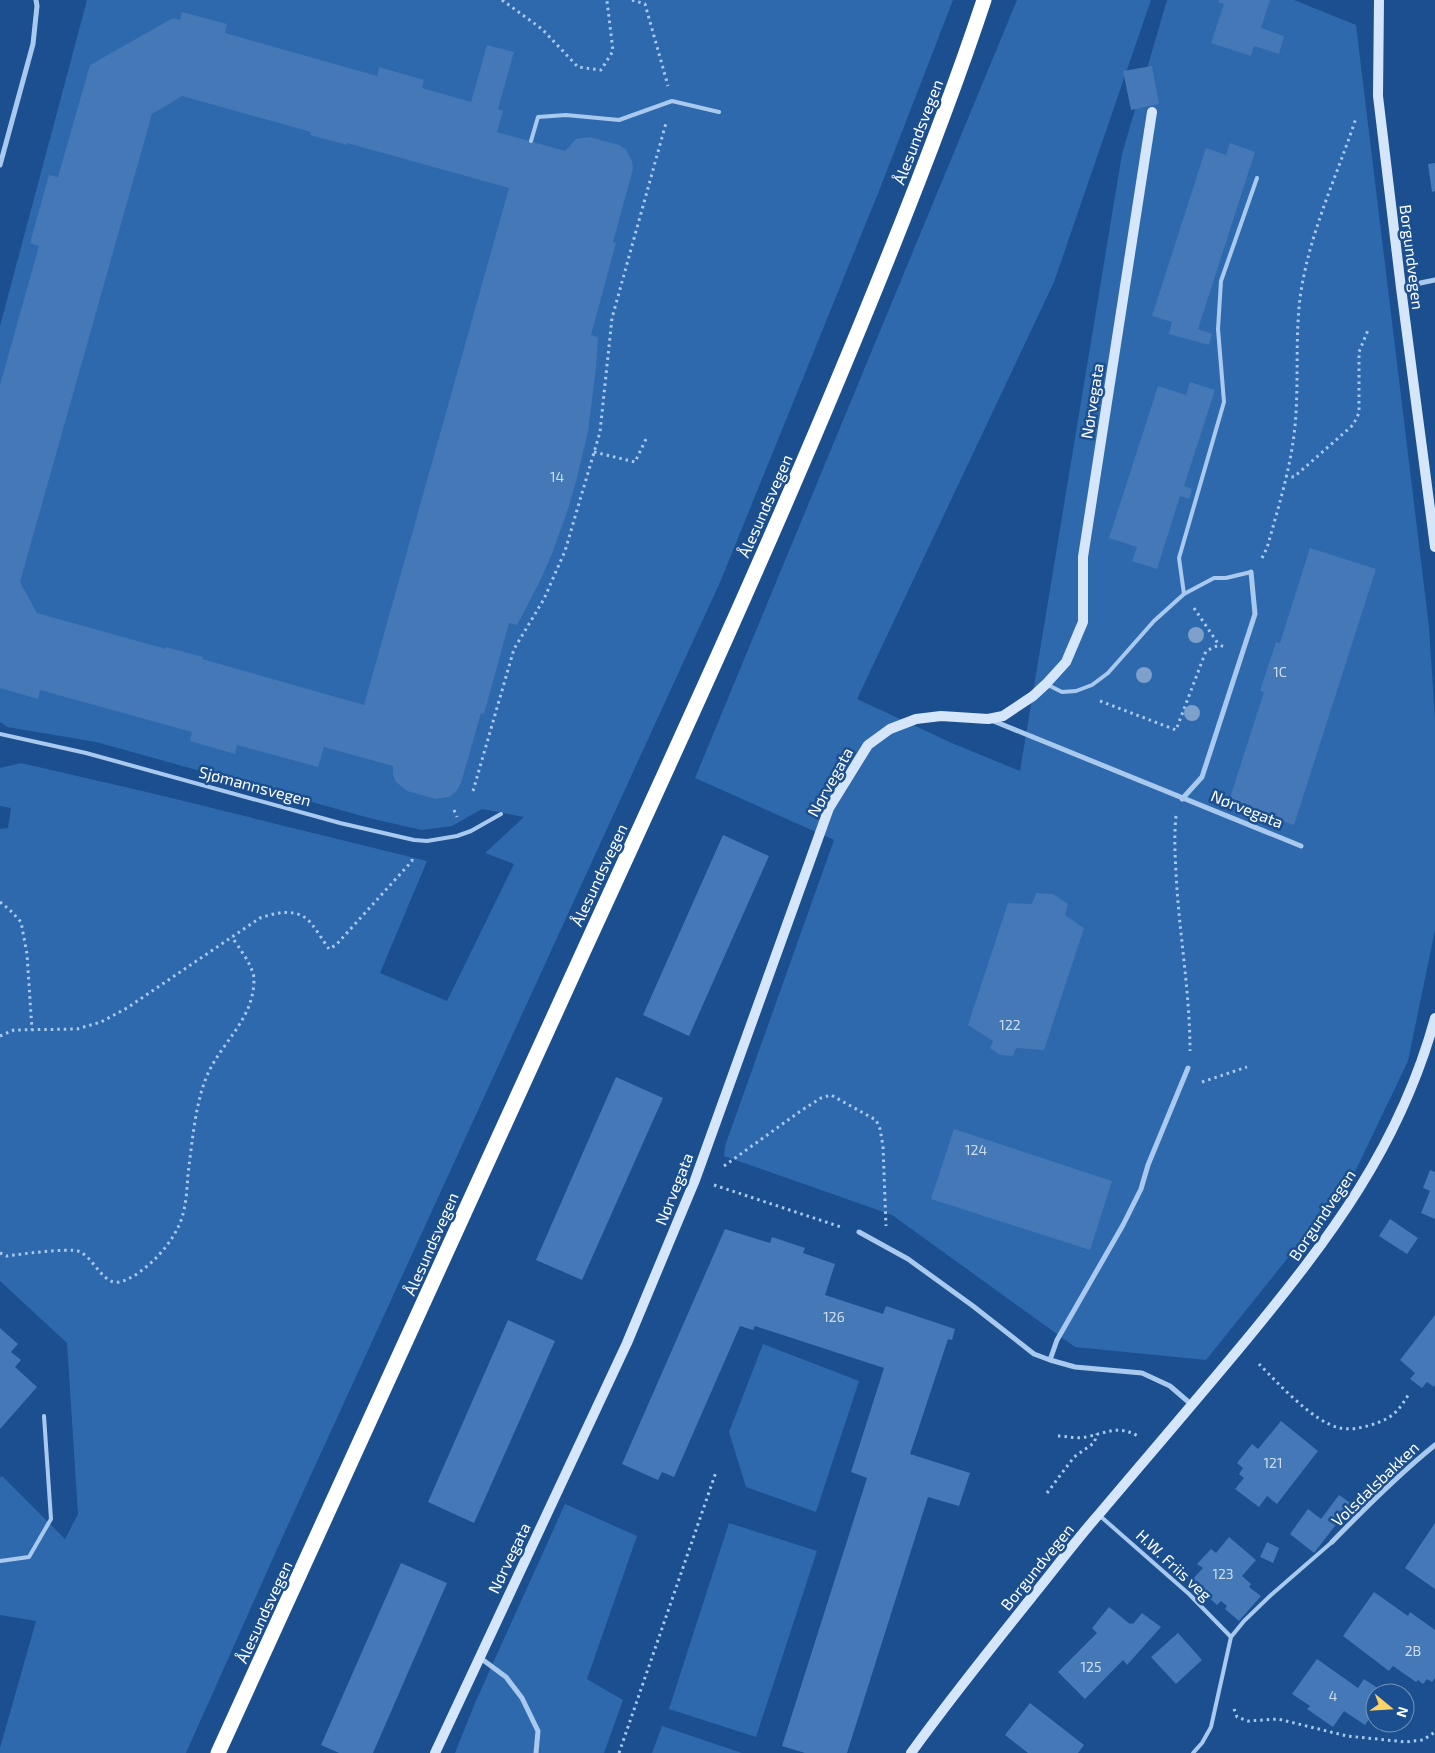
<svg xmlns="http://www.w3.org/2000/svg" width="1435" height="1753" font-family="'Exo 2',sans-serif">
<style>
.green{fill:#2e69ad}
.building{fill:#4478b7;fill-rule:evenodd}
.lines{fill:none;stroke-linecap:round;stroke-linejoin:round}
.path{stroke:#a9c9ee;stroke-width:3;stroke-dasharray:2.5 4;stroke-linecap:butt}
.lane{stroke:#a9c9ee;stroke-width:4}
.street{stroke:#a9c9ee;stroke-width:5}
.secondary{stroke:#d6e6fa;stroke-width:10}
.highway{stroke:#fff;stroke-width:15}
.tree{fill:#7ea0ca}
.labels{text-anchor:middle;stroke-width:5;stroke-linejoin:round;paint-order:stroke}
.number-label{font-size:14px;fill:#d0dded}
.street-label{font-size:16px;fill:#fff;stroke:#1b4f8f}
</style>
<rect width="100%" height="100%" fill="#1b4f8f"/>
<!-- green -->
<path class="green" d="M87 0H953L881 186 721 580 282 1538 186 1753H0V1748L36 1621 0 1615V1478L2 1476 65 1539 78 1514 67 1343 0 1281V829L8 828 11 808 0 806V768L21 763 151 793 427 861 380 973 447 1001 514 864 485 853 524 817 482 809 452 826 422 830 373 819 96 742 7 727 0 722V326Z
M1017 0H1151L1054 282 857 699 954 744 1020 771 1122 154 1167 0H1294L1356 25 1429 627 1435 719V930L1408 1061 1352 1178 1206 1360 1075 1347 892 1215 724 1156 725 1146 834 840 695 778Z
M763 1344 859 1381 816 1512 746 1487 729 1432Z
M565 1504 637 1536 587 1679 623 1700 604 1753H455L475 1703Z
M729 1523 817 1551 756 1737 669 1709Z
M662 1726 742 1753H652Z"/>
<!-- building -->
<path class="building" d="M1219 0H1270L1261 28 1284 36 1279 54 1254 46 1251 56 1211 43 1224 4 1218 2Z
M182 12 227 24 225 33 377 76 379 67 424 80 422 88 471 102 487 45 514 52 498 109 503 111 497 132 565 151 576 139 590 137 619 145 626 150 632 161 633 169 613 242 616 243 591 335 598 337 596 368 588 431 577 478 568 509 552 554 539 583 517 625 509 623 484 714 481 713 461 783 456 792 449 797 436 799 407 791 396 782 393 774V766L324 747 318 767 237 745 235 754 190 741 192 732 40 690 38 699 0 688V385L39 246 30 243 49 175 58 177 90 65 173 18 180 20ZM182 96 311 132 310 135 347 145V143L509 188 364 705 202 659 203 657 166 647V649L37 613 20 582 152 114Z
M1152 66 1159 104 1131 110 1123 71Z
M1230 143 1255 152 1198 329 1212 334 1209 345 1169 334 1172 322 1152 316 1206 148 1226 155Z
M1435 163V191L1432 192 1428 164Z
M1190 382 1215 390 1184 486 1192 489 1189 499 1180 496 1157 569 1132 561 1137 547 1109 538 1158 386 1186 395Z
M1310 548 1376 569 1294 825 1228 804 1264 692 1260 691 1276 642 1280 643Z
M723 835 769 856 689 1036 643 1015Z
M1036 893 1053 894 1068 904 1065 915 1084 928 1044 1050 1016 1048 1013 1056 1000 1055 990 1048 993 1041 968 1025 1008 903 1032 904Z
M616 1077 663 1098 582 1280 536 1260Z
M954 1129 1112 1181 1090 1250 931 1199Z
M1430 1170 1435 1172V1219L1421 1213 1430 1191 1423 1188Z
M1390 1219 1418 1238 1407 1254 1379 1236Z
M725 1229 770 1243 772 1237 805 1248 803 1253 835 1264 825 1295 883 1314 886 1306 955 1329 952 1340 948 1339 910 1454 970 1473 959 1506 928 1497 847 1753H805L782 1746 867 1478 851 1472 884 1368 755 1326 753 1330 740 1326 674 1477 662 1472 658 1480 622 1464Z
M1435 1315V1385L1434 1387 1427 1382 1422 1388 1410 1379 1415 1373 1400 1360Z
M508 1320 555 1341 474 1523 428 1502Z
M0 1328 18 1344 11 1352 21 1360 15 1367 37 1387 0 1429Z
M1281 1421 1318 1451 1277 1504 1267 1496 1259 1507 1235 1489 1244 1478 1239 1474 1243 1468 1237 1463 1252 1444 1258 1449Z
M1339 1495 1352 1504 1314 1553 1290 1534 1308 1509 1321 1519Z
M1435 1523V1589L1405 1568Z
M1229 1537 1256 1560 1242 1576 1251 1584 1249 1587 1261 1596 1239 1621 1225 1609 1227 1606 1221 1601 1217 1605 1191 1581 1203 1568 1197 1564 1211 1549 1216 1553Z
M1267 1542 1279 1548 1273 1563 1260 1557Z
M401 1563 447 1583 373 1753H339L321 1745Z
M1374 1592 1408 1616 1410 1612 1435 1630V1678L1432 1682 1427 1679 1423 1684 1418 1680 1416 1682 1393 1666 1389 1671 1343 1636Z
M1109 1607 1130 1624 1131 1623 1133 1624 1142 1613 1161 1627 1127 1665 1123 1660 1085 1699 1058 1672 1097 1633 1092 1628Z
M1178 1633 1202 1660 1176 1684 1151 1657Z
M1317 1659 1358 1688 1364 1679 1379 1689 1373 1698 1375 1700V1710L1365 1725 1344 1711 1333 1727 1307 1709 1310 1706 1292 1694Z
M1030 1703 1084 1745 1078 1753H1028L1005 1735Z"/>
<g class="lines">
<!-- path -->
<path class="path" d="M502 0 542 29 578 67 601 70 613 51 607 1 609 0
M632 0 645 4 668 86
M594 452 635 462 647 437
M1285 476 1294 477 1353 425 1359 413V352L1368 330
M1262 558 1267 548C1278 508 1291 468 1295 426 1299 384 1295 340 1300 298 1309 233 1336 179 1356 118
M1194 608 1219 645
M1100 701 1176 730 1206 651 1219 645 1225 647
M473 791 514 649 544 599 565 551 600 432 612 318 666 123
M454 810 457 817
M1176 816C1174 835 1175 854 1176 873 1179 933 1190 992 1190 1051
M0 902 10 910 21 922 27 954 32 1030
M0 1036 14 1030 77 1029 101 1022 127 1008 260 918C275 913 293 908 307 919 314 925 323 941 329 949L336 945 412 861V858
M1202 1082 1247 1067
M724 1166 802 1110 821 1098 831 1095 876 1120 880 1129 883 1146 886 1226
M714 1185 841 1227
M0 1253 7 1256C21 1254 67 1248 78 1251 95 1257 103 1289 123 1281 135 1277 145 1268 154 1260 165 1249 174 1237 180 1223 186 1208 187 1190 188 1174 192 1144 195 1106 206 1078 220 1043 253 1021 254 981 255 968 239 948 232 937
M1259 1364C1278 1383 1313 1422 1340 1428 1350 1430 1361 1428 1371 1425 1393 1418 1398 1412 1410 1392
M1058 1436C1066 1436 1077 1439 1086 1437 1106 1433 1120 1424 1139 1437
M1047 1493 1074 1457 1094 1443 1097 1434
M1234 1709 1237 1717 1248 1721 1278 1719 1347 1736 1406 1742 1423 1740 1435 1732
M619 1753 716 1472"/>
<!-- lane -->
<path class="lane" d="M531 141 538 117 566 115 619 120 672 101 719 112
M1184 594 1179 558 1224 402 1218 329 1221 281 1257 178
M1048 685 1062 692 1076 691 1092 685 1108 673 1154 621 1184 594 1214 578H1226L1251 572
M0 734 86 753 340 823 414 840 427 841 457 836 471 831 501 814
M1099 1515 1189 1594 1231 1637
M0 1561 29 1557 51 1519 44 1416
M1193 1753 1202 1743 1211 1727 1231 1637 1244 1621 1271 1595 1332 1542"/>
<!-- street -->
<path class="street" d="M0 165 33 44 37 6 36 0
M1401 287 1435 280
M991 720 1301 846
M1182 799 1202 777 1255 614 1251 572
M859 1232 908 1259 973 1306 1034 1354 1050 1360 1075 1367 1142 1373 1170 1386 1192 1405
M1050 1360 1057 1340 1123 1225 1141 1189 1148 1165 1188 1068
M1332 1542C1365 1508 1398 1475 1435 1445
M479 1657 506 1677 522 1698 538 1731 536 1753"/>
<!-- secondary -->
<path class="secondary" d="M1379 0 1378 96 1401 288 1435 547
M435 1753 627 1343 695 1180 829 808 868 745 890 729 916 719 941 716 988 719 1003 716 1033 696 1046 684 1066 662 1083 622V557L1152 112
M911 1753C949 1700 990 1649 1031 1598 1054 1570 1076 1540 1100 1513 1149 1455 1199 1397 1247 1339 1330 1238 1400 1146 1435 1018"/>
<!-- highway -->
<path class="highway" d="M218 1753C342 1485 461 1215 585 948 680 741 775 534 861 324 905 217 948 109 984 0"/>
</g>
<!-- trees -->
<g class="tree">
<circle cx="1196" cy="635" r="8"/>
<circle cx="1144" cy="675" r="8"/>
<circle cx="1192" cy="713" r="8"/>
</g>
<g class="labels">
<!-- number labels -->
<g class="number-label">
<text x="557" y="482">14</text>
<text x="1280" y="677">1C</text>
<text x="1010" y="1030">122</text>
<text x="976" y="1155">124</text>
<text x="834" y="1322">126</text>
<text x="1273" y="1468">121</text>
<text x="1223" y="1579">123</text>
<text x="1413" y="1656">2B</text>
<text x="1091" y="1672">125</text>
<text x="1333" y="1701">4</text>
</g>
<!-- street labels -->
<g class="street-label">
<text transform="translate(918 132) rotate(-69)" y="6">Ålesundsvegen</text>
<text transform="translate(1412 257) rotate(83)" y="6">Borgundvegen</text>
<text transform="translate(1092 401) rotate(-81)" y="6">Nørvegata</text>
<text transform="translate(765 506) rotate(-66)" y="6">Ålesundsvegen</text>
<text transform="translate(830 782) rotate(-61)" y="6">Nørvegata</text>
<text transform="translate(255 786) rotate(15)" y="6">Sjømannsvegen</text>
<text transform="translate(1247 809) rotate(22)" y="6">Nørvegata</text>
<text transform="translate(599 875) rotate(-65)" y="6">Ålesundsvegen</text>
<text transform="translate(674 1189) rotate(-68)" y="6">Nørvegata</text>
<text transform="translate(1322 1215) rotate(-56)" y="6">Borgundvegen</text>
<text transform="translate(431 1244) rotate(-66)" y="6">Ålesundsvegen</text>
<text transform="translate(1375 1484) rotate(-44)" y="6">Volsdalsbakken</text>
<text transform="translate(509 1558) rotate(-64)" y="6">Nørvegata</text>
<text transform="translate(1174 1565) rotate(43)" y="6">H.W. Friis veg</text>
<text transform="translate(1037 1567) rotate(-51)" y="6">Borgundvegen</text>
<text transform="translate(264 1612) rotate(-65)" y="6">Ålesundsvegen</text>
</g>
</g>
<!-- north arrow -->
<g transform="translate(1390 1708) rotate(108)"><circle r="24" fill="#1b4f8f" stroke="#7695bc"/>
<path d="M0-4L9 19L0 12L-9 19Z" fill="#ffd166"/>
<text y="-8" font-size="14" font-weight="bold" text-anchor="middle" fill="#ffffff">N</text>
</g>
</svg>
